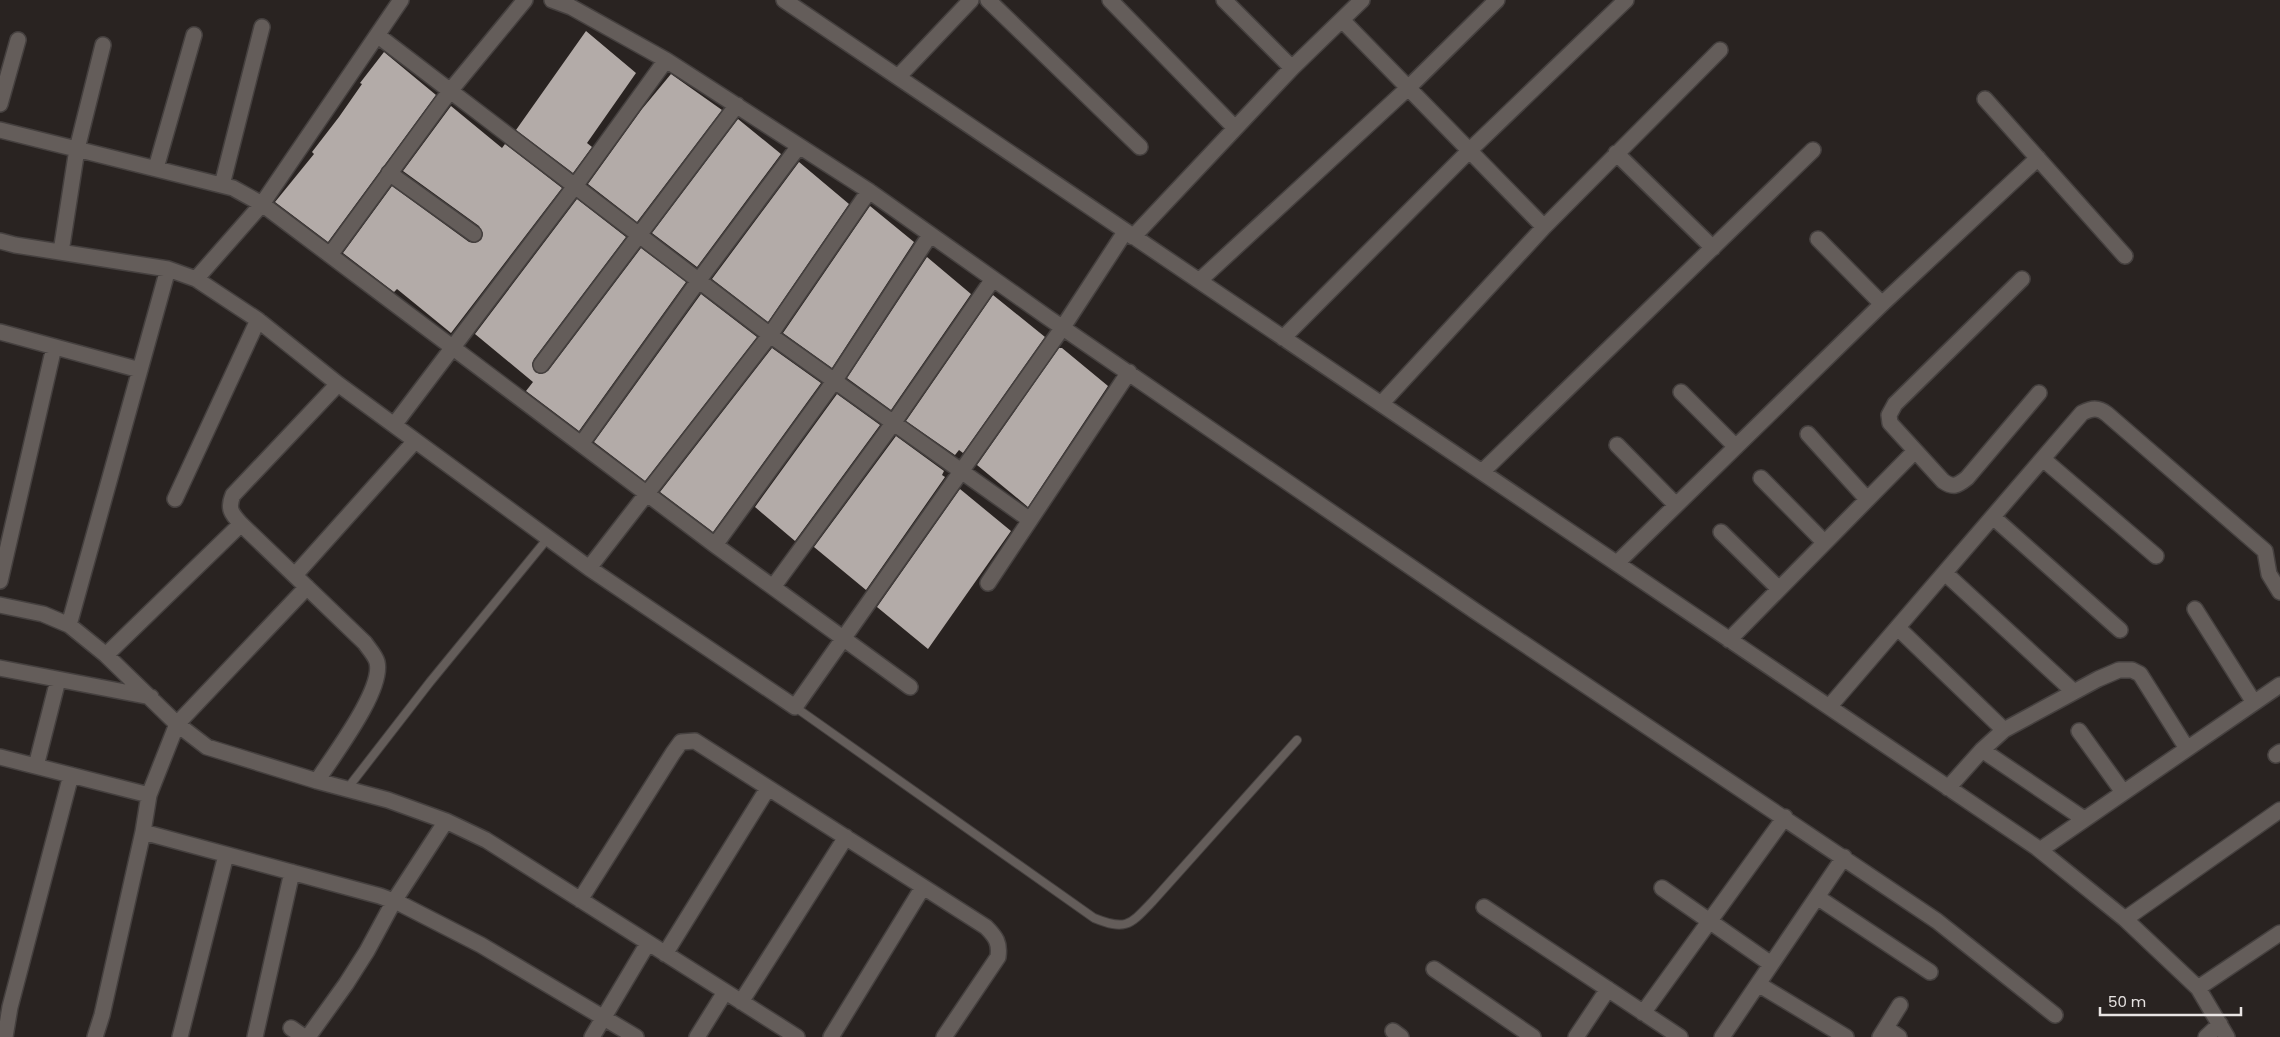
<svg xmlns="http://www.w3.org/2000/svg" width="2280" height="1037" font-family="Poppins,sans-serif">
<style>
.building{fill:#b3aba8}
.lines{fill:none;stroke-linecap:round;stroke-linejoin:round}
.service-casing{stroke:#45403f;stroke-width:10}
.minor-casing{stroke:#45403f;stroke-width:18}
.service{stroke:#645d5a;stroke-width:8}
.minor{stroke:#645d5a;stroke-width:15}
</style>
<rect width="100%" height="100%" fill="#292321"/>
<!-- building -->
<path class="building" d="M586 31 636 73 587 143 592 147 573 173 516 130Z
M384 52 436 95 328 242 275 202 314 154 312 152 339 117 362 84 360 83Z
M671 74 722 110 637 222 588 184 642 109Z
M451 106 502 148 505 144 562 188 451 333 397 289 394 292 343 253 392 186 469 242 474 243 481 240 483 234 479 226 403 171Z
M738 119 781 154 697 267 652 233Z
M799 162 849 204 768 322 712 279Z
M577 199 626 237 534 359 532 364 535 372 540 374 548 371 641 248 686 282 579 431 526 391 533 382 475 334Z
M870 206 914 242 832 368 783 333Z
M927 257 971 294 891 410 847 378Z
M701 294 757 337 645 481 594 442Z
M993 295 1045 337 963 453 959 450 955 455 906 421Z
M772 348 821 383 713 532 660 492Z
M1059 348H1062L1108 386 1028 507 977 465Z
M837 394 880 425 795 541 755 507Z
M896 436 944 471 942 475 945 477 866 590 814 547Z
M960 489 1011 531 928 649 877 607Z"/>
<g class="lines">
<defs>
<path id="service" d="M795 707 1094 918C1126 931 1130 925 1152 902L1297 740
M347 789 430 682 548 538"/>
<path id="minor" d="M552 0 571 7 666 60 869 191 1047 317 1475 611 1937 921 2055 1015
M784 0 2036 847 2125 919 2198 988 2227 1037
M988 0 1140 147
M1110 0 1235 128
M1224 0 1292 68
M1342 20 1544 227
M377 35 770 335 1030 520
M898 77 971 0
M1985 99 2125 256
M0 104 18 40
M0 130 233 188 262 204 715 545 910 687
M1616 153 1713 248
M156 168 194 35
M389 173 474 234
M222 185 262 27
M1133 237 1292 68 1362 0
M1818 239 1882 304
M0 241 15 245 168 269 196 279 258 320 338 384 589 568 795 707 1063 327 1125 232
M61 252 77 149 103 45
M330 255 450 91 525 0
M196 279 262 204 401 0
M2022 279 1895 404 1889 415 1890 423 1943 481C1953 488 1957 486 1967 478L2039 393
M1199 281 1408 88 1497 0
M0 332 140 370
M1283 338 1470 150 1626 0
M541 365 737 105
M1681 392 1736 447
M1381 404 1544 227 1720 50
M394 425 575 186 666 60
M1808 434 1866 498
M582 443 699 280 799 146
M1617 445 1676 505
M2043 459 2156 556
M1482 472 1813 150
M1761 478 1824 542
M175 499 258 320
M1993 517 2120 630
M1721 532 1779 589
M715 545 835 380 930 235
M1617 563 1882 304 2038 158
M589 568 770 335 869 191
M1945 573 2073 691
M295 575 415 441
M0 581 54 347
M988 583 1129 372
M773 587 894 422 993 279
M0 605 43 614 69 625 106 655 177 724 207 747 317 781 388 800 446 821 486 840 797 1037
M2195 609 2253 701
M69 625 168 269
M1898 628 2004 730
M1729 640 1914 452
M106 655 241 524
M0 668 151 697
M1829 707 2082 413C2092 408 2098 407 2107 414L2265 551 2269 574 2280 592
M2079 731 2123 792
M1982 750 2084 819
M2276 755 2280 752
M0 757 149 795
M36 766 58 680
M317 781C332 757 384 690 377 662 375 655 368 648 365 643L241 524C232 514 227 509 233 495L338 384
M1948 788 1982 750 2004 730 2098 679 2119 670H2132L2140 674 2186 747
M143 832 380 896 401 904 481 945 636 1037
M2040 850 2280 685
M1662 888 1771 964
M1817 897 1930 972
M580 900 673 753 681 742 695 741 986 927C996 937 1000 943 998 957L944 1037
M1484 907 1680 1037
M2125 919 2280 810
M665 954 768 788
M1434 969 1533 1037
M1758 984 1846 1037
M2198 988 2280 933
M741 1002 846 837
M1643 1013 1785 817
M291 1028 304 1037
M1886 1028 1899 1037
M1393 1031 1401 1037
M5 1037 10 1007 71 775
M95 1037 102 1015 143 832 149 795 177 724 307 587
M180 1037 226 855
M255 1037 292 872
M308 1037 346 984 367 951 394 901 446 821
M592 1037 648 943
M697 1037 725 992
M831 1037 923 887
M1576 1037 1608 989
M1722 1037 1844 857
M1880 1037 1900 1005
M2206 1037 2220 1024"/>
</defs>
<!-- service casing -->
<use href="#service" class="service-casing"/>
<!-- minor casing -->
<use href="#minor" class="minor-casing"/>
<!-- service -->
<use href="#service" class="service"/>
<!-- minor -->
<use href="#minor" class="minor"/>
</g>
<!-- scale -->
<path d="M2100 1007v8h141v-8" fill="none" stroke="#e8e4e3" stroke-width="2.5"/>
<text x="2108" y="1007" font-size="15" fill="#e8e4e3" stroke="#292321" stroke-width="4" paint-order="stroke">50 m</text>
</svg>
